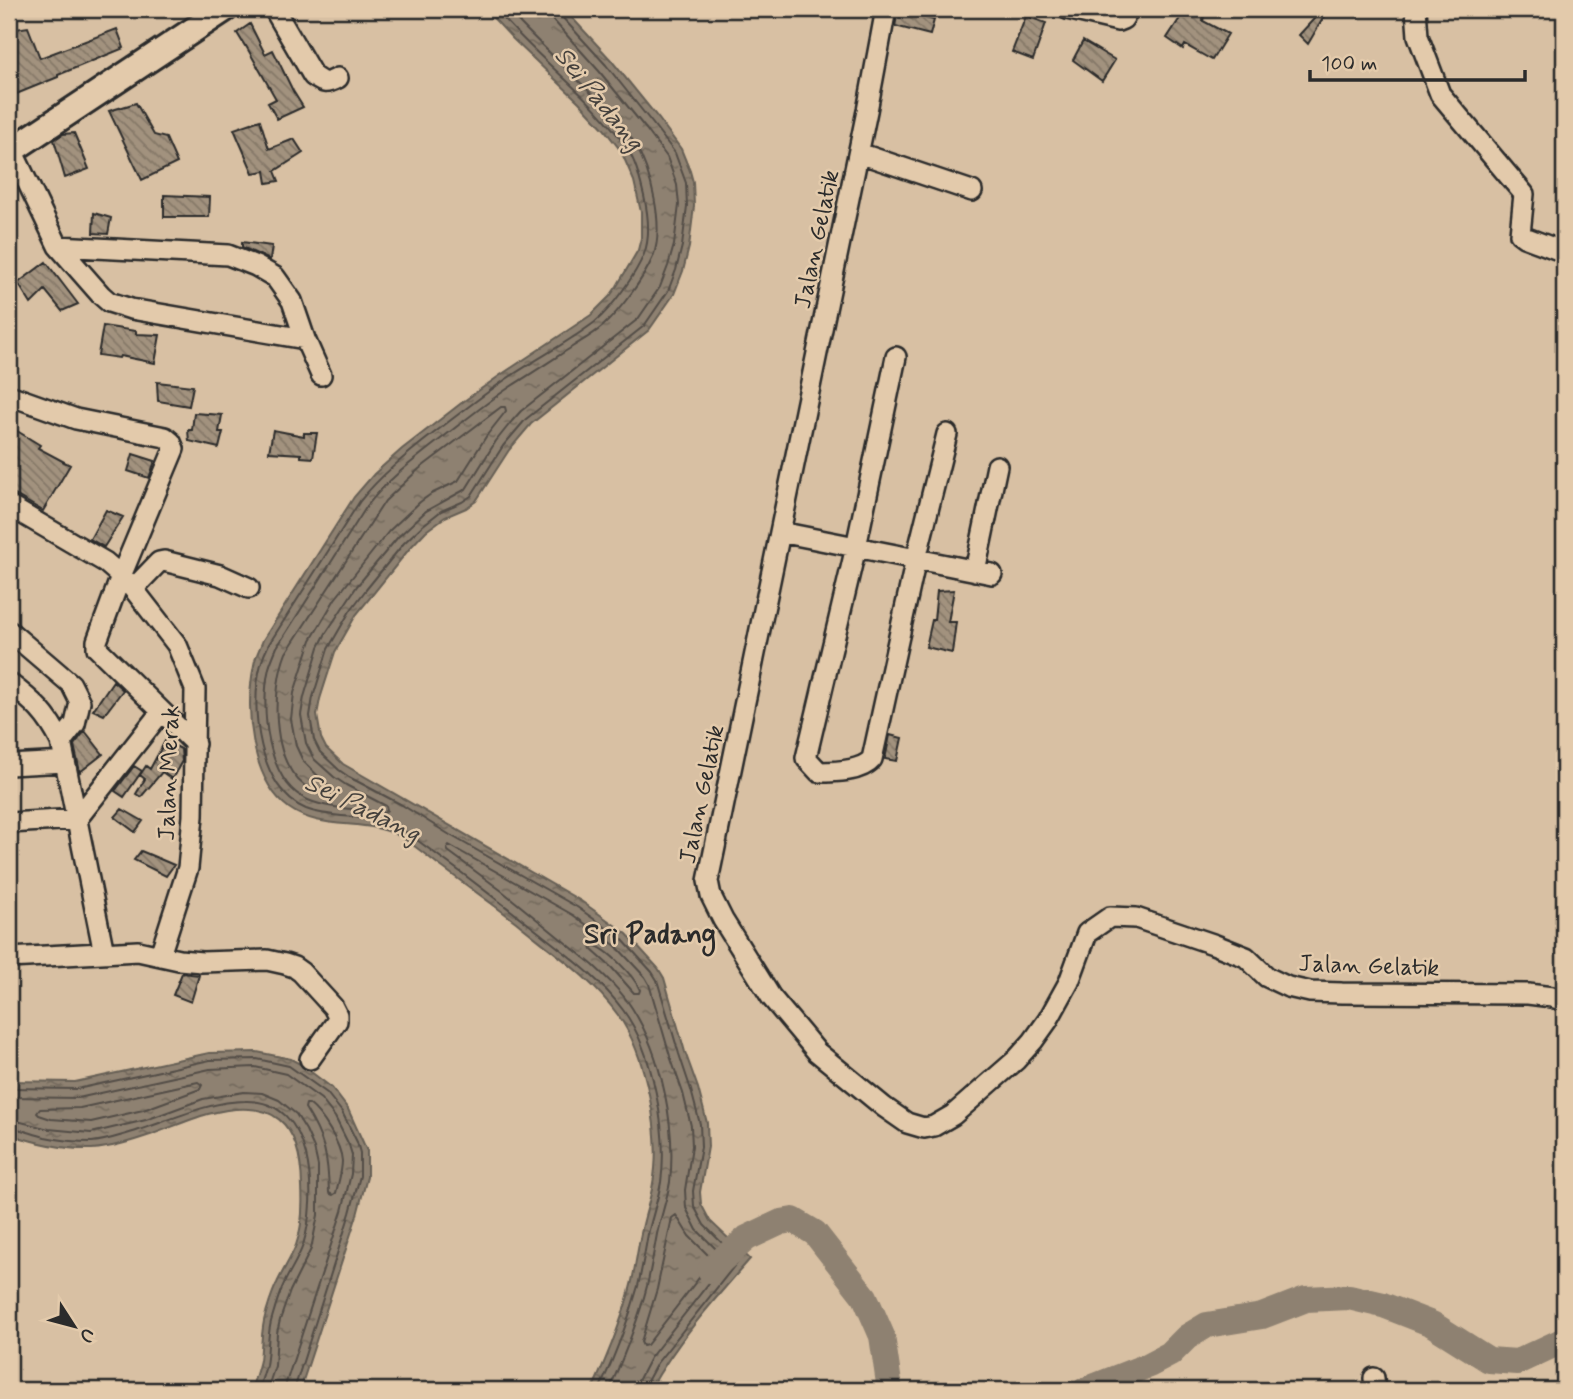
<svg xmlns="http://www.w3.org/2000/svg" width="1573" height="1399" font-family="Mynerve,sans-serif">
<style>
.water{fill:url(#water-ripples);stroke:#665f55;stroke-width:2}
.lines{fill:none;stroke-linecap:round;stroke-linejoin:round}
.shore{stroke:#534d47;stroke-width:2}
.river{stroke:#8e8171;stroke-width:26}
.building{fill:url(#building-back-hatch);stroke:#2b2b2b;stroke-width:2}
.minor-casing{stroke:#2b2b2b;stroke-width:24}
.major-casing{stroke:#2b2b2b;stroke-width:30}
.minor{stroke:#e3caab;stroke-width:19}
.major{stroke:#e3caab;stroke-width:24}
.labels{text-anchor:middle;stroke-width:5;stroke-linejoin:round;paint-order:stroke}
.street-label{font-size:24px;fill:#2b2b2b;stroke:#e3caab}
.water-label{font-size:26px;font-style:italic;fill:#44403c;stroke:#e3caab}
.quarter-label{font-size:28px;font-weight:bold;fill:#2b2b2b;stroke:#e3caab}
</style>
<defs>
<pattern id="water-ripples" width="26" height="14" patternUnits="userSpaceOnUse" patternTransform="scale(1.75)"><rect width="26" height="14" fill="#8e8171"/><path d="M2 4q2-2 4 0t4 0M15 11q2-2 4 0t4 0" fill="none" stroke="#746a5d"/></pattern>
<pattern id="building-back-hatch" width="6" height="6" patternUnits="userSpaceOnUse" patternTransform="scale(1.75)"><rect width="6" height="6" fill="#a2927e"/><path d="M-1 5l2 2M0 0l6 6M5-1l2 2" fill="none" stroke="#847767"/></pattern>
</defs>
<rect width="100%" height="100%" fill="#d8c0a3"/>
<filter id="ink" filterUnits="userSpaceOnUse"><feTurbulence type="fractalNoise" baseFrequency=".0143" numOctaves="2"/><feDisplacementMap in="SourceGraphic" scale="14" xChannelSelector="R" yChannelSelector="G"/><feConvolveMatrix kernelMatrix="1 2 1 2 8 2 1 2 1" color-interpolation-filters="sRGB"/></filter>
<g filter="url(#ink)">
<!-- water -->
<path class="water" d="M485 9H564L611 60 659 119 681 149 690 171 693 182 694 206 689 247 683 271 674 294 649 330 531 424 509 450 476 501 466 508 445 517 426 531 410 548 356 615 335 652 320 699 317 715 321 738 326 748 343 764 581 901 627 934 658 968 664 978 685 1052 698 1088 707 1123 708 1147 700 1192 701 1204 710 1221 750 1259C714 1300 676 1342 650 1390H592C608 1355 623 1319 632 1281 636 1264 638 1246 642 1229 645 1214 651 1198 653 1183 662 1136 646 1054 618 1015 591 977 551 951 516 922 491 903 465 884 439 865 427 856 414 845 401 837 367 817 322 832 289 808 250 779 245 709 254 665 255 657 260 648 263 640L354 497 374 474 402 449 464 401 499 376 591 315 610 296 617 286 638 250 641 238V212L634 181 621 151 604 129 579 102 513 39Z
M257 1052 291 1059 302 1065 332 1088 348 1109 367 1151V1177L357 1215 300 1390H251C254 1380 258 1370 260 1360 262 1344 261 1328 266 1313 269 1303 272 1292 277 1283 283 1270 291 1258 296 1245 303 1226 303 1206 302 1187 301 1121 273 1097 208 1114 190 1119 172 1127 153 1134 135 1140 112 1148 92 1149 66 1150 33 1142 9 1134V1081L75 1082 209 1053Z"/>
<g class="lines">
<!-- shore -->
<path class="shore" d="M495 9C517 34 541 57 566 80 587 100 610 122 626 147 636 161 640 180 644 196 648 214 651 236 644 254 636 274 612 308 595 322 566 344 532 361 502 382 478 399 456 416 434 433 407 454 381 475 360 501L269 644C266 650 263 657 261 664 249 707 259 790 306 809 330 818 356 815 381 821 390 823 398 827 406 832 452 865 497 899 541 934 570 957 600 979 623 1010 653 1050 668 1133 661 1182 658 1200 652 1217 648 1234 645 1251 642 1269 638 1286 628 1322 615 1356 599 1390
M507 9C537 43 573 73 604 107 615 118 627 130 635 144 651 172 665 226 653 257 643 280 621 309 603 326 594 334 583 340 572 347 552 360 531 374 510 387 486 403 464 421 442 438 415 459 388 479 367 506L277 647C274 654 271 661 269 668 260 706 266 782 308 800 332 810 359 808 384 813L387 810 386 806 346 785 334 777 314 759 306 743 301 715 304 697 319 647 326 633 357 586 398 537 426 511 466 489 496 441 512 421 521 411 638 319 660 287 668 266 674 245 679 205 677 185 667 157 646 129 599 71 554 21 551 15V9
M560 9 561 16 606 65 653 124 675 153 686 183 687 206 682 246 676 270 668 291 644 326 526 419 503 446 471 496 462 502 441 511 422 526 404 543 365 591 350 611 328 649 313 697 310 716 314 740 320 752 339 770 349 777 402 805 450 835 577 907 622 939 652 972 657 980 679 1054 691 1090 700 1124 701 1147 693 1191 694 1206 704 1225 739 1260 657 1363 645 1385V1390
M501 407H505L506 411 487 435 458 481 431 494 420 502 389 531 335 599 311 640 294 693 291 719 296 746 303 761 334 792 330 795C321 793 312 792 305 786 270 760 272 688 286 653L385 501 419 469Z
M593 945C607 948 634 976 640 990L639 993H634L612 968 592 950 591 947Z
M198 1082 202 1085 200 1089 143 1110 91 1122 51 1119 39 1115 37 1113 40 1109 80 1108Z
M9 1088 77 1089 210 1060 257 1059 289 1066 327 1093 342 1112 357 1142 360 1153V1176L350 1213 294 1390
M9 1097 78 1098 210 1069 255 1067 286 1074 321 1099 335 1117 349 1145 352 1155 351 1174 342 1211 286 1383V1390
M306 1104H309C322 1114 341 1144 342 1161 342 1172 338 1183 336 1193L333 1195 329 1193C328 1156 325 1140 305 1108Z
M9 1119 49 1129 91 1133 146 1120 203 1099 244 1092 262 1093 279 1100 296 1114 306 1130 314 1148 318 1166V1215L311 1249 290 1291 280 1320 277 1333 275 1366 267 1390
M9 1127C21 1129 33 1134 45 1137 59 1140 77 1142 92 1142 102 1141 113 1138 123 1135 161 1125 206 1101 245 1101 315 1099 318 1197 303 1245 298 1260 288 1273 282 1288 278 1297 275 1308 272 1318 267 1333 269 1349 266 1365 264 1373 261 1382 258 1390
M676 1215 689 1236 711 1258 712 1261 647 1345 643 1346 641 1342 657 1289 672 1218Z
M609 1390C624 1356 638 1322 647 1286 651 1268 654 1251 657 1234 661 1216 667 1199 670 1182 676 1127 662 1055 632 1008 622 992 607 978 593 965L502 891 448 851 447 848 449 845 573 915 616 946 645 977 649 984 670 1056 683 1093 691 1126 692 1146 685 1190 686 1208 697 1230 727 1260 650 1358 638 1381 636 1390"/>
<!-- river -->
<path class="river" d="M710 1270 747 1238 781 1222 793 1220 815 1233 865 1297 882 1336 890 1390
M1085 1390 1149 1365 1170 1354 1187 1337 1207 1325 1262 1316 1306 1299 1349 1297 1383 1305 1432 1324 1489 1360 1517 1362 1564 1340"/>
</g>
<!-- building -->
<path class="building" d="M1186 9 1204 16 1203 21 1228 34 1212 60 1185 45 1183 49 1167 38Z
M1323 9 1328 10 1308 44 1299 35Z
M898 12 934 20 930 35 895 26Z
M1026 16 1046 23 1033 60 1012 52Z
M250 24 265 54 273 50 293 91 303 107 277 119 268 103 276 99 246 46H245L237 33Z
M28 27 40 58 117 29 124 48 58 75V77L9 97V30Z
M1083 41 1115 60 1102 81 1073 60Z
M136 103 154 135 166 138 177 163 142 180 109 111Z
M260 120 269 149 294 139 303 153 275 171 279 181 267 183 265 171 253 173 234 129Z
M74 133 89 169 65 178 54 140 63 134Z
M164 195 210 197 209 217H164Z
M94 213 111 218 108 234 93 233Z
M242 242 272 246 270 260 242 247Z
M46 262 78 304 62 311 45 290 31 304 18 283Z
M103 326 136 331V334L160 335 155 363 120 356 119 358 98 355Z
M157 382 193 386 189 406 158 401Z
M194 413 222 415 219 432H223L219 448 189 441 188 430H192Z
M9 426 40 445 38 448 70 465 43 511 15 495 9 494Z
M273 430 304 436V433H317L313 458 301 457V454L269 452Z
M133 454 155 461 149 478 128 471Z
M106 510 123 517 104 547 90 539Z
M954 590 948 622H956L952 653 926 647 932 620H934L937 591Z
M113 681 123 690 104 715 93 710Z
M85 731 103 754 80 772 74 745Z
M890 735 902 738 897 761 885 759Z
M165 741 181 749 182 761 172 779 162 772 141 797 136 794 145 779 140 775 146 766 150 769Z
M134 766 142 771 124 797 115 791Z
M122 809 143 821 135 832 115 817Z
M141 851 174 865 166 876 134 860Z
M182 973 199 975 191 1002 173 995Z"/>
<g class="lines">
<defs>
<path id="minor" d="M274 9 313 76C324 84 326 84 338 78
M886 9 867 111 708 881 711 896 723 920 771 997 817 1052 884 1107 907 1123 924 1128 934 1126 953 1115 1016 1060 1033 1041 1048 1020 1069 982 1087 933 1110 917 1136 918 1213 944 1246 957 1267 977 1288 987 1310 992 1342 993 1528 994 1552 997 1564 1001
M1067 9 1118 21 1123 19 1129 9
M1416 9 1418 36 1440 94 1524 194 1520 234 1524 237 1564 252
M12 150 58 246 101 295 109 302 131 309 305 339
M859 153 972 191
M58 246 228 255 256 266 275 277 292 301 305 339 321 375
M896 357 856 547 806 758 819 772C834 772 861 772 872 759L916 559 947 434
M9 395 76 419 165 437 171 442 174 449 121 576 97 641V648L195 744
M9 506 105 562 128 582 177 645 195 689 193 816 188 868 160 955
M780 532 992 574
M975 571 997 466
M133 589 159 562 164 561 220 575 249 588
M9 631 71 684 80 702 75 724 61 742
M9 683C34 702 47 714 61 742L104 953
M9 765 65 762
M9 823 77 819 161 712
M9 958 138 951 179 960 202 962 267 960 285 964 294 967 301 972 333 1007 337 1015V1021L310 1059
M1374 1378 1375 1390"/>
<path id="major" d="M9 152 225 9"/>
</defs>
<!-- minor casing -->
<use href="#minor" class="minor-casing"/>
<!-- major casing -->
<use href="#major" class="major-casing"/>
<!-- minor -->
<use href="#minor" class="minor"/>
<!-- major -->
<use href="#major" class="major"/>
</g>
</g>
<g class="labels">
<!-- street labels -->
<g class="street-label">
<text transform="translate(816 239) rotate(-78)" y="8">Jalan Gelatik</text>
<text transform="translate(168 773) rotate(-88)" y="8">Jalan Merak</text>
<text transform="translate(701 794) rotate(-78)" y="8">Jalan Gelatik</text>
<text transform="translate(1369 965) rotate(2)" y="8">Jalan Gelatik</text>
</g>
<!-- water labels -->
<g class="water-label">
<text transform="translate(600 98) rotate(51)" y="9">Sei Padang</text>
<text transform="translate(363 807) rotate(26)" y="9">Sei Padang</text>
</g>
<!-- quarter labels -->
<g class="quarter-label">
<text x="650" y="943">Sri Padang</text>
</g>
</g>
<!-- margin -->
<rect width="1573" height="1399" fill="none" stroke="#e3caab" stroke-width="35"/>
<rect x="18" y="18" width="1538" height="1364" fill="none" stroke="#2b2b2b" stroke-width="2.5" filter="url(#ink)"/>
<!-- north arrow -->
<g transform="translate(74 1326) rotate(126)" stroke="#e3caab" stroke-width="5" paint-order="stroke">
<path d="M0-5L12 26L0 18L-12 26Z" fill="#2b2b2b"/>
<text y="-10" font-size="19" font-weight="bold" text-anchor="middle" fill="#2b2b2b">U</text>
</g>
<!-- scale -->
<path d="M1310 70v10h215v-10" fill="none" stroke="#2b2b2b" stroke-width="3.5"/>
<text x="1321" y="70" font-size="21" fill="#2b2b2b" stroke="#e3caab" stroke-width="5" paint-order="stroke">100 m</text>
</svg>
